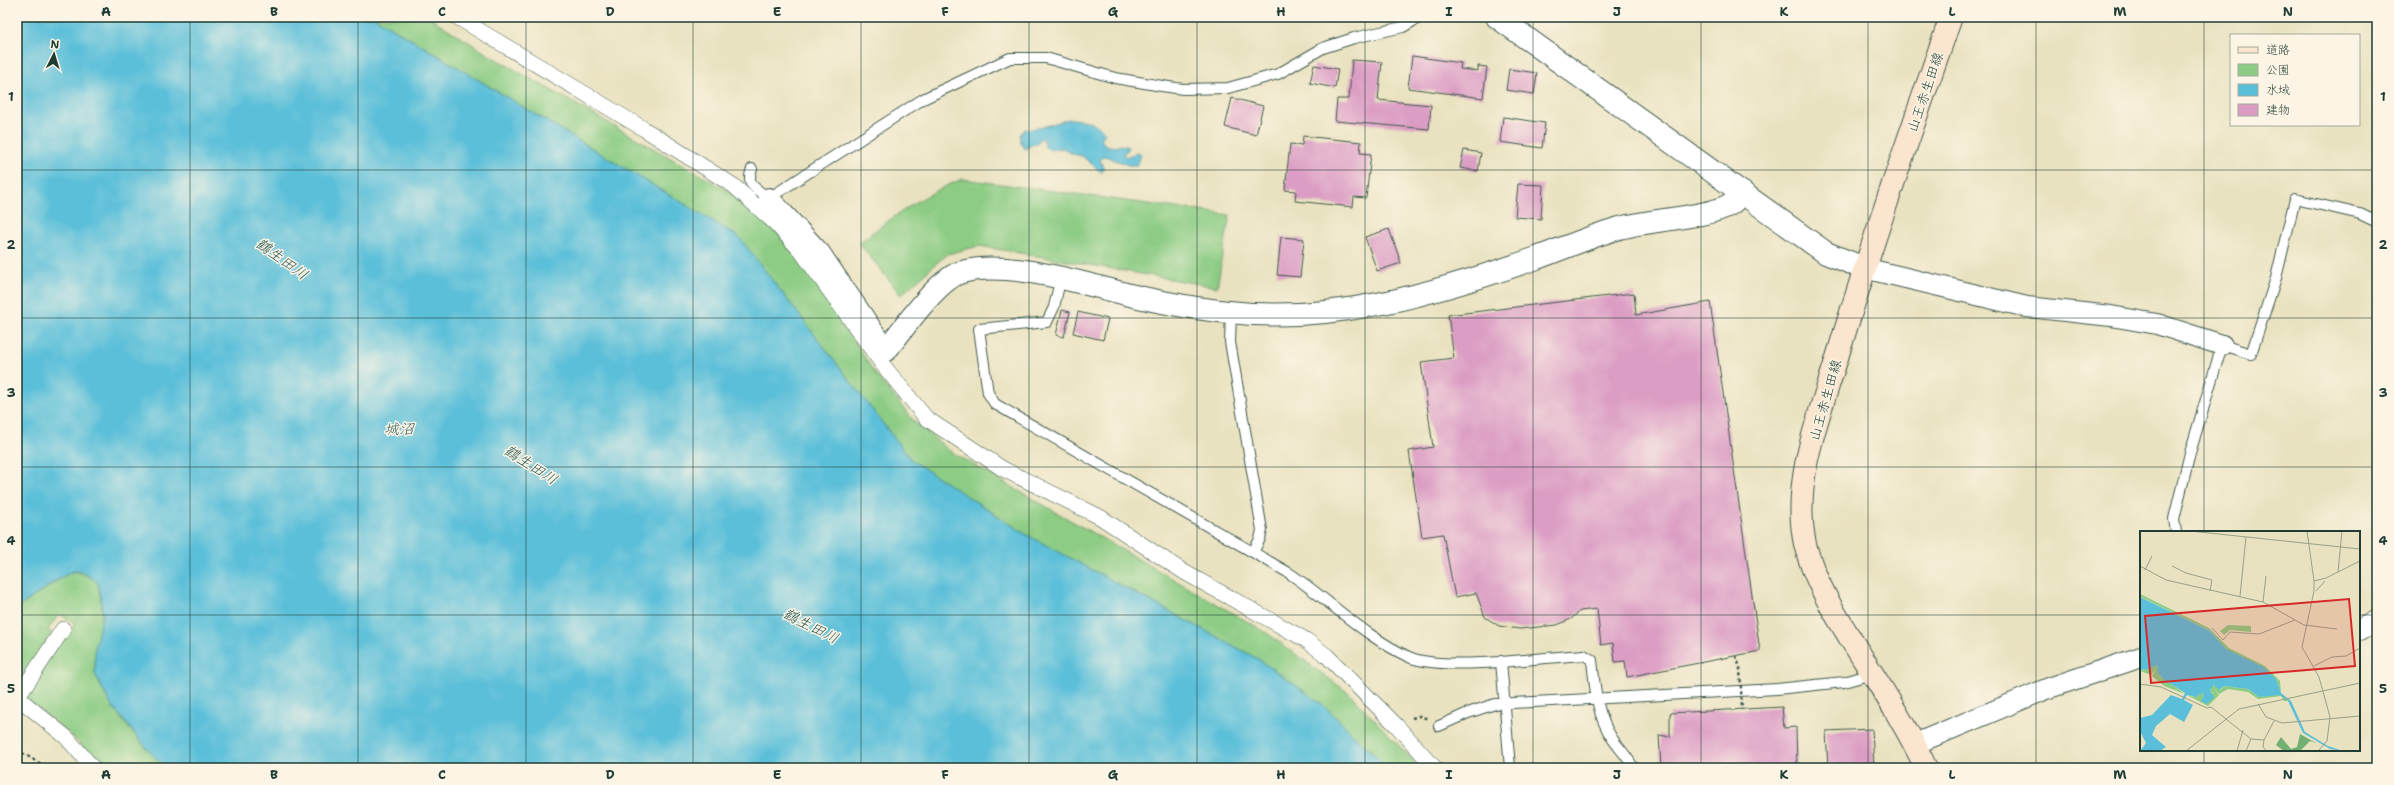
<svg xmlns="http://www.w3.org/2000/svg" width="2394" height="785" font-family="'Shantell Sans','Klee One',sans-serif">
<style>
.green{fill:#8ccc84;stroke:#56845c}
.water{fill:#5bbfd9;stroke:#3d7e86}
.building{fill:#dc9dc4}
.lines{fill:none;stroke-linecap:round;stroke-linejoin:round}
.service-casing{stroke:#3d5649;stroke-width:12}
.pedestrian-casing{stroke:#3d5649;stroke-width:16}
.minor-casing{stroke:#3d5649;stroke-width:22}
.tertiary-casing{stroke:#3d5649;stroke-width:24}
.secondary-casing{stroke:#3d5649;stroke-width:24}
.path{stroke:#3d5649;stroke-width:2.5;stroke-dasharray:3 3;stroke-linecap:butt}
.service{stroke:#fff;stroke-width:10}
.pedestrian{stroke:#fff;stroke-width:15}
.minor{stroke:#fff;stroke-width:20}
.tertiary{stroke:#fff;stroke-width:22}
.secondary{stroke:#fbe5cf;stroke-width:22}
.path-bridge{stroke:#3d5649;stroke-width:2.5;stroke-dasharray:3 3;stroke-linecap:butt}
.grid{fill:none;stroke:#1f3d34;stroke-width:1;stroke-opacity:0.55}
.labels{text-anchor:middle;stroke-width:3;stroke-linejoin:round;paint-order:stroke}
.street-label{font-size:14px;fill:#1f3d34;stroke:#fcf5e5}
.water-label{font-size:15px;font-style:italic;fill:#2e5e5d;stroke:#fcf5e5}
.inset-road{fill:none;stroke:#98a088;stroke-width:1}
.view{fill:#d62828;fill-opacity:0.15;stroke:#d62828;stroke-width:2}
.inset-edge{fill:none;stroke:#1f3d34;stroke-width:2}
.neatline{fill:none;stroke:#1f3d34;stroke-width:1.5}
.grid-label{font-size:13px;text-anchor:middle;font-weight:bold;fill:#1f3d34}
</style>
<rect width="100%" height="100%" fill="#fcf5e5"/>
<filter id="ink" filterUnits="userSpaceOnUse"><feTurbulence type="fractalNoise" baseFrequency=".025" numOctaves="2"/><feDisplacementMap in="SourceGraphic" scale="8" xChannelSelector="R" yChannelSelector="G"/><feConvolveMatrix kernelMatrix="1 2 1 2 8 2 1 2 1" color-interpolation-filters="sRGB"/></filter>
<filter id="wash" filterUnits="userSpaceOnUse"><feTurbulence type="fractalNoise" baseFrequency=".012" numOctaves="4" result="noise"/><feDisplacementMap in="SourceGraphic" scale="16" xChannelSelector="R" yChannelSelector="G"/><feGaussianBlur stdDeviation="0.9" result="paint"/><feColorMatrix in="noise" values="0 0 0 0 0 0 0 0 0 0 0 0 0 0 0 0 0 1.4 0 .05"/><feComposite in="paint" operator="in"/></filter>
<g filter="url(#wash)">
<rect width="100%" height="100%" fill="#e9e2c0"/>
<!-- green -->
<path class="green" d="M374 17H429L489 55 734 194 778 233 819 286 876 375 915 422 951 452 1264 631 1350 694 1420 768H1388L1322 704 1258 659 1027 535 911 460 739 237Z
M963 179 1230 215 1217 287 979 246 947 254 901 295 859 243C891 218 925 193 963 179Z
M75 571C83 574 92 576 97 582 110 599 95 641 95 660 95 665 94 671 96 676 111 711 139 741 166 768H101L77 741 23 696 62 638 66 640 75 623 59 614 48 630 52 633 17 685V608L64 576Z"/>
<!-- water -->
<path class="water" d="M17 17H374L739 237 911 460 1027 535 1258 659 1322 704 1388 768H166L149 751 111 705 95 674V646L103 614 98 583C91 578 84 571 75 571 65 572 29 601 17 608Z
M1069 119C1082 119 1097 122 1105 133L1101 139 1105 145 1114 147 1121 145 1128 147 1127 151 1123 153 1125 157 1137 153 1141 155 1137 165H1128L1105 156 1100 160 1104 170 1101 172 1082 156 1072 154 1063 148 1051 150 1045 147 1043 138 1039 139 1037 144H1033L1025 149 1021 143 1020 135 1025 129 1039 128Z"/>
<g id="blocks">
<!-- building -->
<path class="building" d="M1412 56 1461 63 1460 69 1478 71V66L1487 67 1483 98 1408 88Z
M1352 60 1382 62 1378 100 1431 105 1429 129 1335 121 1337 99H1349Z
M1314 65 1338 69 1335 88 1310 83Z
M1509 69 1537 73 1534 94 1506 90Z
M1232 98 1263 106 1256 135 1225 127Z
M1503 117 1545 123 1542 148 1500 142Z
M1303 136 1361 142 1360 153 1371 154 1366 198 1354 197 1353 207 1295 201 1296 191 1285 190 1290 144 1302 145Z
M1464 150 1481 153 1478 171 1460 168Z
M1518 184 1543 185 1541 219 1515 217Z
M1389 229 1401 263 1377 271 1365 237Z
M1281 237 1304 239 1300 277 1277 275Z
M1634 293 1636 315 1710 302 1760 651 1627 677 1625 661 1615 662 1613 643 1601 645 1597 609 1580 611 1571 619 1557 625 1520 629 1499 626 1485 617 1476 593 1455 597 1443 534 1422 537 1409 451 1433 447 1421 362 1454 358 1448 315Z
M1062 310 1070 312 1064 337 1056 335Z
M1078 312 1108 319 1103 340 1073 333Z
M1782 707 1784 728 1796 727 1797 768H1661L1659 735 1670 737V713Z
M1872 729 1874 768H1828L1826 731Z"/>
</g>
</g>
<g filter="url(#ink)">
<use href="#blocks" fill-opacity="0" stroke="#3d5649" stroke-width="1"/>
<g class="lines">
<defs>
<path id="service" d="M752 169C745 186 757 189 769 198L923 99 1010 58H1046L1115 78 1162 86 1183 89 1228 88 1278 74 1323 48 1354 38 1403 27 1420 17
M1061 277 1054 307 1047 322 979 329 988 393 995 404 1289 573C1329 600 1365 637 1409 657 1443 672 1543 657 1584 655L1592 660C1595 686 1596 714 1612 738 1619 749 1628 756 1633 768
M1231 313 1230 342 1262 530 1260 539 1253 552
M2176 532 2174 519 2190 453 2222 345 2251 354 2276 278 2295 199 2360 214 2377 222
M1501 661 1510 768
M1439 726 1468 713 1495 704 1777 689 1844 682 1872 674"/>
<path id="pedestrian" d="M457 17 644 129 734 186 775 223 801 251 883 365 926 418 1003 469 1100 517 1184 572 1306 640 1327 656 1397 726 1435 768
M17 697 66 737 93 768
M18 697 63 629"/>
<path id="minor" d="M769 198 820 253 886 350
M1864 268 2027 307 2111 316 2157 324 2222 345
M2359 630 2377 620
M1915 744 2049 688 2141 657"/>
<path id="tertiary" d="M1497 17 1826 253 1864 268
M886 350C903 330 938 278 962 272 1008 259 1088 285 1134 296 1165 303 1197 309 1229 312 1334 324 1436 293 1534 259 1562 249 1589 237 1616 229 1645 220 1707 218 1729 205 1734 202 1738 197 1743 193"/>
<path id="secondary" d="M1926 768C1906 725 1880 686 1855 646 1835 614 1814 581 1805 544 1791 480 1821 412 1839 351 1873 239 1912 128 1951 17"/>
</defs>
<!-- service casing -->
<use href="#service" class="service-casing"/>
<!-- pedestrian casing -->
<use href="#pedestrian" class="pedestrian-casing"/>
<!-- minor casing -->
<use href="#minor" class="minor-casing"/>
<!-- tertiary casing -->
<use href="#tertiary" class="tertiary-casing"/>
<!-- secondary casing -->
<use href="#secondary" class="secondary-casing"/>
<!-- path -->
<path class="path" d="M1412 718 1419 716 1429 719
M17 750 48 768"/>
<!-- service -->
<use href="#service" class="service"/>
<!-- pedestrian -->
<use href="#pedestrian" class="pedestrian"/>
<!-- minor -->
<use href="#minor" class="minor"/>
<!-- tertiary -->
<use href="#tertiary" class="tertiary"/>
<!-- secondary -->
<use href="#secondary" class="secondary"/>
<!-- path-bridge -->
<path class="path-bridge" d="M1736 656 1740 668 1742 710"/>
</g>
</g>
<!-- grid -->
<path class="grid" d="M190 17V768M358 17V768M526 17V768M693 17V768M861 17V768M1029 17V768M1197 17V768M1365 17V768M1533 17V768M1701 17V768M1868 17V768M2036 17V768M2204 17V532M17 170H2377M17 318H2377M17 467H2377M17 615H2141M2359 615H2377M2204 750V768"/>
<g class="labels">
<!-- street labels -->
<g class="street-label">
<text transform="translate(1925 92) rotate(-71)" y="5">山王赤生田線</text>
<text transform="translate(1825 400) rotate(-74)" y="5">山王赤生田線</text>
</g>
<!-- water labels -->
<g class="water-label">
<text transform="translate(282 259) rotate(36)" y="5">鶴生田川</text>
<text x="399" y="434">城沼</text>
<text transform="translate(531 465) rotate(33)" y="5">鶴生田川</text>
<text transform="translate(811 626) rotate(27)" y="5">鶴生田川</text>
</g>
</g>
<!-- overview -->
<g transform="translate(2140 531)">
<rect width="220" height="220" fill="#e9e2c0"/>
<path d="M0 63 69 97 89 117 125 135 140 150 141 162 136 148 86 118 70 100 1 66ZM88 94 111 95V101L90 99 84 104 80 100ZM17 134 20 145 45 163 24 155 12 145 16 138 11 144 0 140ZM72 155H77L80 159 84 155 108 158 119 166 137 163H139L147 168 148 170H144L141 165 118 168 108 161 88 158 79 163 74 157 79 164 68 175 47 164 55 166 62 162 64 165 62 169 73 162 70 160Z" fill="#8ccc84"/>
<path d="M160 203 176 212 170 210 160 220H144L136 214 141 206 151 218 157 216Z" fill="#71b072"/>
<path d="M0 66 70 100 86 118 123 136 136 148 141 162 151 170 165 201 188 215 203 220 190 218 163 202 148 170 140 164 119 166 108 158 84 155 79 159 74 154 70 159 74 166 67 173 61 170 64 165 62 162 56 166 47 164 44 169 53 174 44 191 30 183 16 195 12 204 26 216 20 220H0L6 212 0 200V187L12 184 31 164 42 168 45 162 23 148 18 142 17 134 9 138 0 139Z" fill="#5bbfd9"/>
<path class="inset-road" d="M50 0 220 18M167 0 174 50M0 35 26 49 123 71 164 94 197 98M32 35 46 42 72 49 70 60M5 39 12 25M198 41 202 0M176 60 185 50M100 65 106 6M123 71 126 45M72 97 83 109 90 101 119 103 155 89M174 135 192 126 206 125 220 117M0 153 21 156 67 177 71 176 111 208 124 209 134 190M118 173 126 186 142 192 220 185M124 209 123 216 127 220M46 220 99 178 220 152M97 220 103 199M106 220 111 208M178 220 187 210 190 186 179 146 162 116 174 60V50L186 47 220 30"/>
<path class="view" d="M209 68 215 135 11 152 5 85Z"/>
<rect width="220" height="220" class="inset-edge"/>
</g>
<!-- margin -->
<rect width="2394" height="785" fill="none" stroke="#fcf5e5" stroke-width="44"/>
<!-- legend -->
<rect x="2230" y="34" width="130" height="92" fill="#fcf5e5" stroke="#a4ab9e"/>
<rect x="2238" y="47" width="20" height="6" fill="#fbe5cf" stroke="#a4ab9e"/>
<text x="2266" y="54" font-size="12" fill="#1f3d34">道路</text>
<rect x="2238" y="64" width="20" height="12" fill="#8ccc84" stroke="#a4ab9e"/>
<text x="2266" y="74" font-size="12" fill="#1f3d34">公園</text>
<rect x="2238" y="84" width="20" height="12" fill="#5bbfd9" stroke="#a4ab9e"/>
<text x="2266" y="94" font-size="12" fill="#1f3d34">水域</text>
<rect x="2238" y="104" width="20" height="12" fill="#dc9dc4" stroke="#a4ab9e"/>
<text x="2266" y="114" font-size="12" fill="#1f3d34">建物</text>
<!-- north arrow -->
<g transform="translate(54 54) rotate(5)" stroke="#fcf5e5" stroke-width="3" paint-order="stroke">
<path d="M0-3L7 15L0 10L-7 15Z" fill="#1f3d34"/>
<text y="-6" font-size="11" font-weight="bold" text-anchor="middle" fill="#1f3d34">N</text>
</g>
<rect x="22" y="22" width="2350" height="741" class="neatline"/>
<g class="grid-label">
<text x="106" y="16">A</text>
<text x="274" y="16">B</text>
<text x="442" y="16">C</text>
<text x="610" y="16">D</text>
<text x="777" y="16">E</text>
<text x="945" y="16">F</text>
<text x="1113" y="16">G</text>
<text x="1281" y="16">H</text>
<text x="1449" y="16">I</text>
<text x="1617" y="16">J</text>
<text x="1784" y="16">K</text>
<text x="1952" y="16">L</text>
<text x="2120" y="16">M</text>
<text x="2288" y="16">N</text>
<text x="11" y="101">1</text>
<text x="2383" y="101">1</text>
<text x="11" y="249">2</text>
<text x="2383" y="249">2</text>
<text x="11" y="397">3</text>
<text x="2383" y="397">3</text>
<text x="11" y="545">4</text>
<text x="2383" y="545">4</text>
<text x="11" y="693">5</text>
<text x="2383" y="693">5</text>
<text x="106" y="779">A</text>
<text x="274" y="779">B</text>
<text x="442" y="779">C</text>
<text x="610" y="779">D</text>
<text x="777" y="779">E</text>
<text x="945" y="779">F</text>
<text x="1113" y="779">G</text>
<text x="1281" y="779">H</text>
<text x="1449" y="779">I</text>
<text x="1617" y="779">J</text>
<text x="1784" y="779">K</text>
<text x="1952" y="779">L</text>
<text x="2120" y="779">M</text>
<text x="2288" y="779">N</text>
</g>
</svg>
